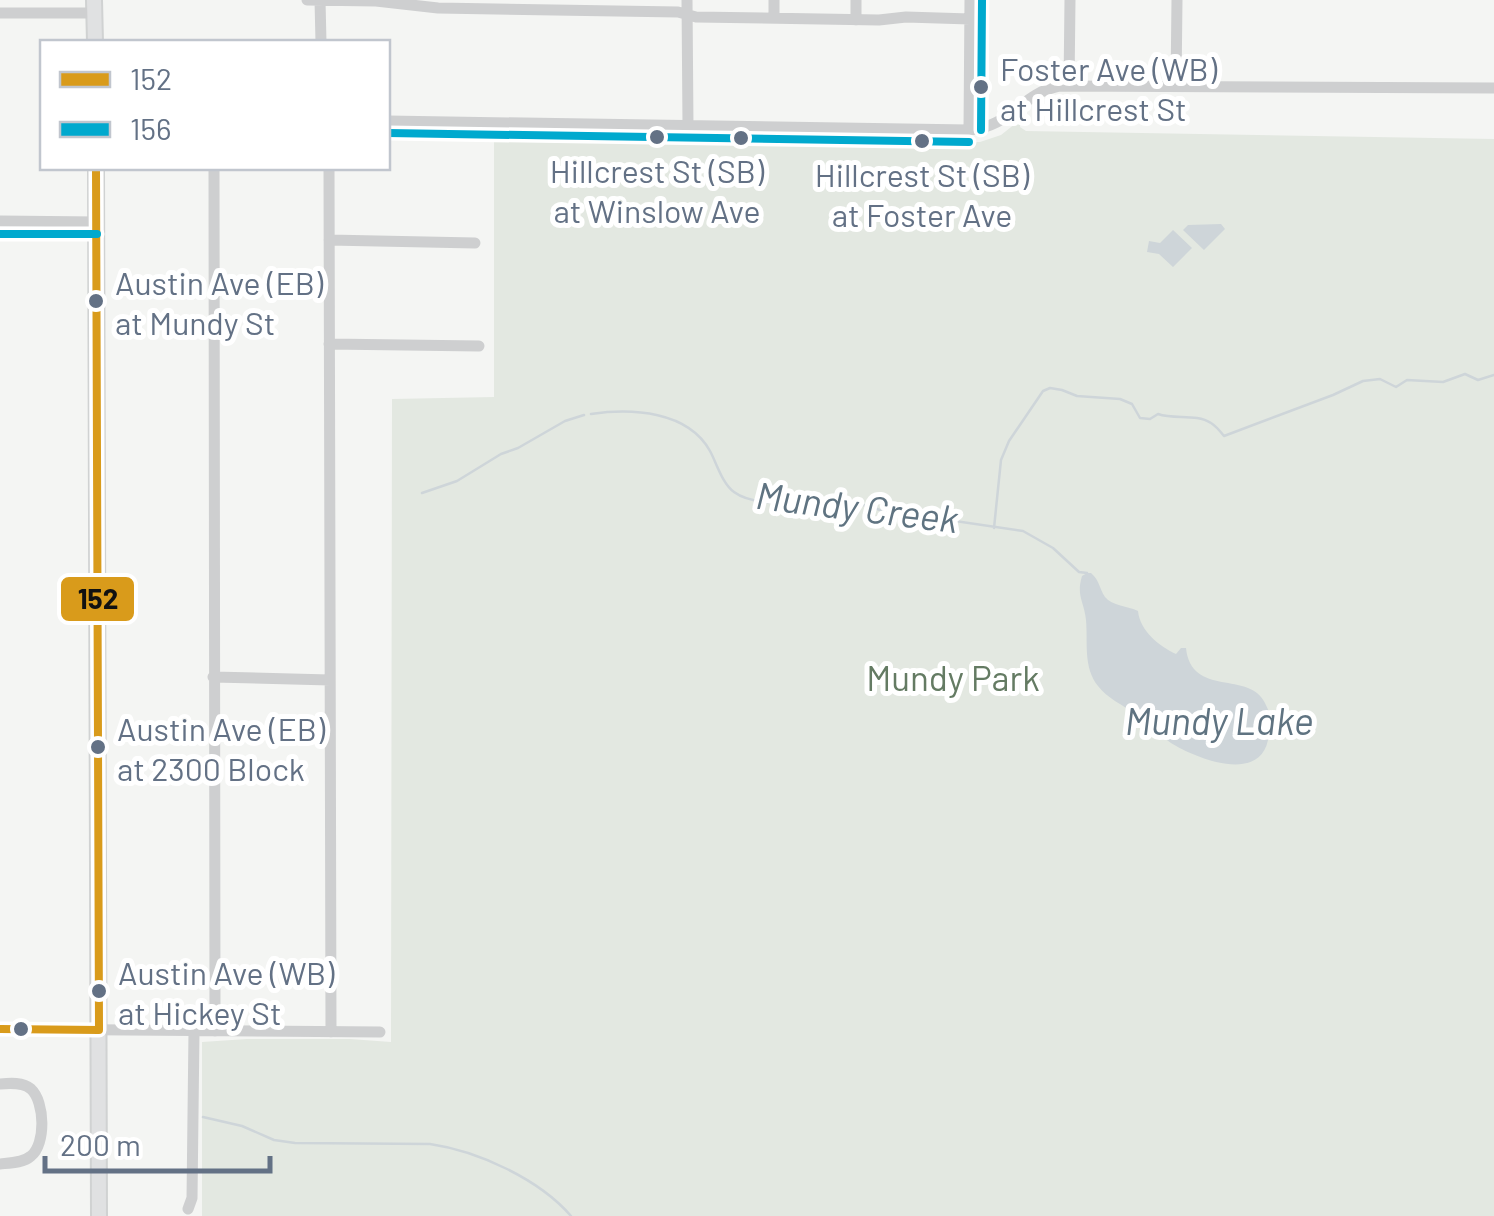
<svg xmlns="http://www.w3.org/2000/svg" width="1494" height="1216" font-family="Barlow,sans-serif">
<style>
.green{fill:#e3e8e1}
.water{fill:#ced5d9}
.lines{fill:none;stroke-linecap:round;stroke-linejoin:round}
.stream{stroke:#ced5d9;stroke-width:2.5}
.major-casing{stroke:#d0d2d2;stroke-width:18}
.minor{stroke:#cecfd0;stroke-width:11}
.major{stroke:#e0e1e2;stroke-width:14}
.bus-1-casing{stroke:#fff;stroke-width:15}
.bus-2-casing{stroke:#fff;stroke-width:15}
.bus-1{stroke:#d99b1b;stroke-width:8}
.bus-2{stroke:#00a9ce;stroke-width:8}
.bus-dot{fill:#637185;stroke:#fff;stroke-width:4}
.labels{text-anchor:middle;stroke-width:10;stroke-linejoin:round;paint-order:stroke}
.bus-label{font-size:32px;fill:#637185;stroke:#fff;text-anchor:start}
.park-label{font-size:35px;fill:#647b63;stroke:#fff}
.water-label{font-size:38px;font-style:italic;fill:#5f7381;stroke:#fff}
.line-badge{stroke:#fff;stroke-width:4}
.pale-badge-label{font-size:28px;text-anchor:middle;font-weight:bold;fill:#111}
</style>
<rect width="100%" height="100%" fill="#f4f5f3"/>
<!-- green -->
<path class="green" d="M1021 119 1020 127 1026 131 1494 139V1216H202V1042L247 1039H350L391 1042 392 399 494 397V136L980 142 1001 135Z"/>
<!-- water -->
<path class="water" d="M1221 224 1225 229 1204 250 1183 230 1188 225Z
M1173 230 1192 248 1173 267 1159 254 1147 252 1149 241 1160 243Z
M1087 573H1091C1100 581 1099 588 1105 597 1112 606 1128 606 1138 611 1140 631 1159 646 1176 654L1181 648H1186C1191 698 1250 670 1265 703 1266 705 1271 716 1271 717 1271 720 1269 722 1269 725 1268 730 1269 735 1268 740 1259 784 1195 758 1171 743 1158 734 1146 723 1135 714 1123 705 1107 698 1098 686 1083 667 1088 643 1086 620 1084 601 1076 596 1082 576Z"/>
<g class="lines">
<!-- stream -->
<path class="stream" d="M591 414C632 408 688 411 710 451 717 464 722 483 734 492 758 510 812 500 842 502 855 503 867 505 880 510L1023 531 1053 548 1079 572 1087 573
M422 493 457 481 501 454 518 448 565 421 584 415
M994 528 1001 460 1009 441 1043 391 1050 388 1062 390 1077 396 1120 399 1132 404 1140 418 1150 419 1158 414C1175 420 1196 413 1211 423 1216 426 1220 431 1224 436L1333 395 1363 381 1380 379 1396 387 1407 380 1443 382 1465 374 1478 380 1494 375
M203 1117 242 1126 274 1140 295 1143 430 1144C478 1151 539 1179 571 1216"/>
<defs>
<path id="major" d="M94 0 95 42
M96 168 99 1216"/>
</defs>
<!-- major casing -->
<use href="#major" class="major-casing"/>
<!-- minor -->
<path class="minor" d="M307 0 376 1 438 8 678 12 696 17 879 20 906 17 970 19
M320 0 321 42
M687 0 688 126
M0 13H95
M774 18V0
M856 20V0
M1069 86 1070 0
M1176 86 1177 0
M388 121 969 130C1011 127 1020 94 1059 86L1494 88
M969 130 970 0
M214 168 215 1031
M329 168 331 1032
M0 221 97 222
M329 240 475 243
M329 344 479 346
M213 677 330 680
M0 1029 380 1032
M0 1084C10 1083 23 1082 31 1089 45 1102 46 1144 31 1156 23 1163 10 1163 0 1164
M188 1209 192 1198 194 1031"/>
<!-- major -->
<use href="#major" class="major"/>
<defs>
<path id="bus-1" d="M96 168 99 1030
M0 1029 99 1030"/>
<path id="bus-2" d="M981 130 982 0
M388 133 969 142
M0 234H97"/>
</defs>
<!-- bus-1 casing -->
<use href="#bus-1" class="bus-1-casing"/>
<!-- bus-2 casing -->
<use href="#bus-2" class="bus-2-casing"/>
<!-- bus-1 -->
<use href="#bus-1" class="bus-1"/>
<!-- bus-2 -->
<use href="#bus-2" class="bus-2"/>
</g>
<!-- markers -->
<g class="bus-dot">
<circle cx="981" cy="87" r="9"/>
<circle cx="657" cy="137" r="9"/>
<circle cx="741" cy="138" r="9"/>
<circle cx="922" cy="141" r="9"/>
<circle cx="96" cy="301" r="9"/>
<circle cx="98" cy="747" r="9"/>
<circle cx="99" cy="991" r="9"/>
<circle cx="21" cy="1029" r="9"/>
</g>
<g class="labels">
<!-- bus labels -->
<g class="bus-label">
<text x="1000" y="81">Foster Ave (WB)<tspan x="1000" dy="40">at Hillcrest St</tspan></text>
<text x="657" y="183" text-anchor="middle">Hillcrest St (SB)<tspan x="657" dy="40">at Winslow Ave</tspan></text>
<text x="922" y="187" text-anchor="middle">Hillcrest St (SB)<tspan x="922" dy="40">at Foster Ave</tspan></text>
<text x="115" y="295">Austin Ave (EB)<tspan x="115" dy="40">at Mundy St</tspan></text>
<text x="117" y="741">Austin Ave (EB)<tspan x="117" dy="40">at 2300 Block</tspan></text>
<text x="118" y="985">Austin Ave (WB)<tspan x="118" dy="40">at Hickey St</tspan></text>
</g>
<!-- park labels -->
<g class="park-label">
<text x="953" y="691">Mundy Park</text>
</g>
<!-- water labels -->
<g class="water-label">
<text transform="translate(857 508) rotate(7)" y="13">Mundy Creek</text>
<text x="1219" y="735">Mundy Lake</text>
</g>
</g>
<rect class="line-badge" x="59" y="575" width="77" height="48" rx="10" fill="#d99b1b"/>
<g class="pale-badge-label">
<text x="98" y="609">152</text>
</g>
<!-- legend -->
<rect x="40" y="40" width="350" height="130" fill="#ffffff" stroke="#c1c6ce" stroke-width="2.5"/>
<rect x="60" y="72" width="50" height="15" fill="#d99b1b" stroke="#c1c6ce" stroke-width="2.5"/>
<text x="130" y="90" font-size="30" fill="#637185">152</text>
<rect x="60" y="122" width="50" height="15" fill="#00a9ce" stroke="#c1c6ce" stroke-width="2.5"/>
<text x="130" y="140" font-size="30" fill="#637185">156</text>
<!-- scale -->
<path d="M45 1156v15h225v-15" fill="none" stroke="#637185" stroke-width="5"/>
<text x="60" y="1156" font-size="30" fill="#637185" stroke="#ffffff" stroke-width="8" paint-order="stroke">200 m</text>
</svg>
